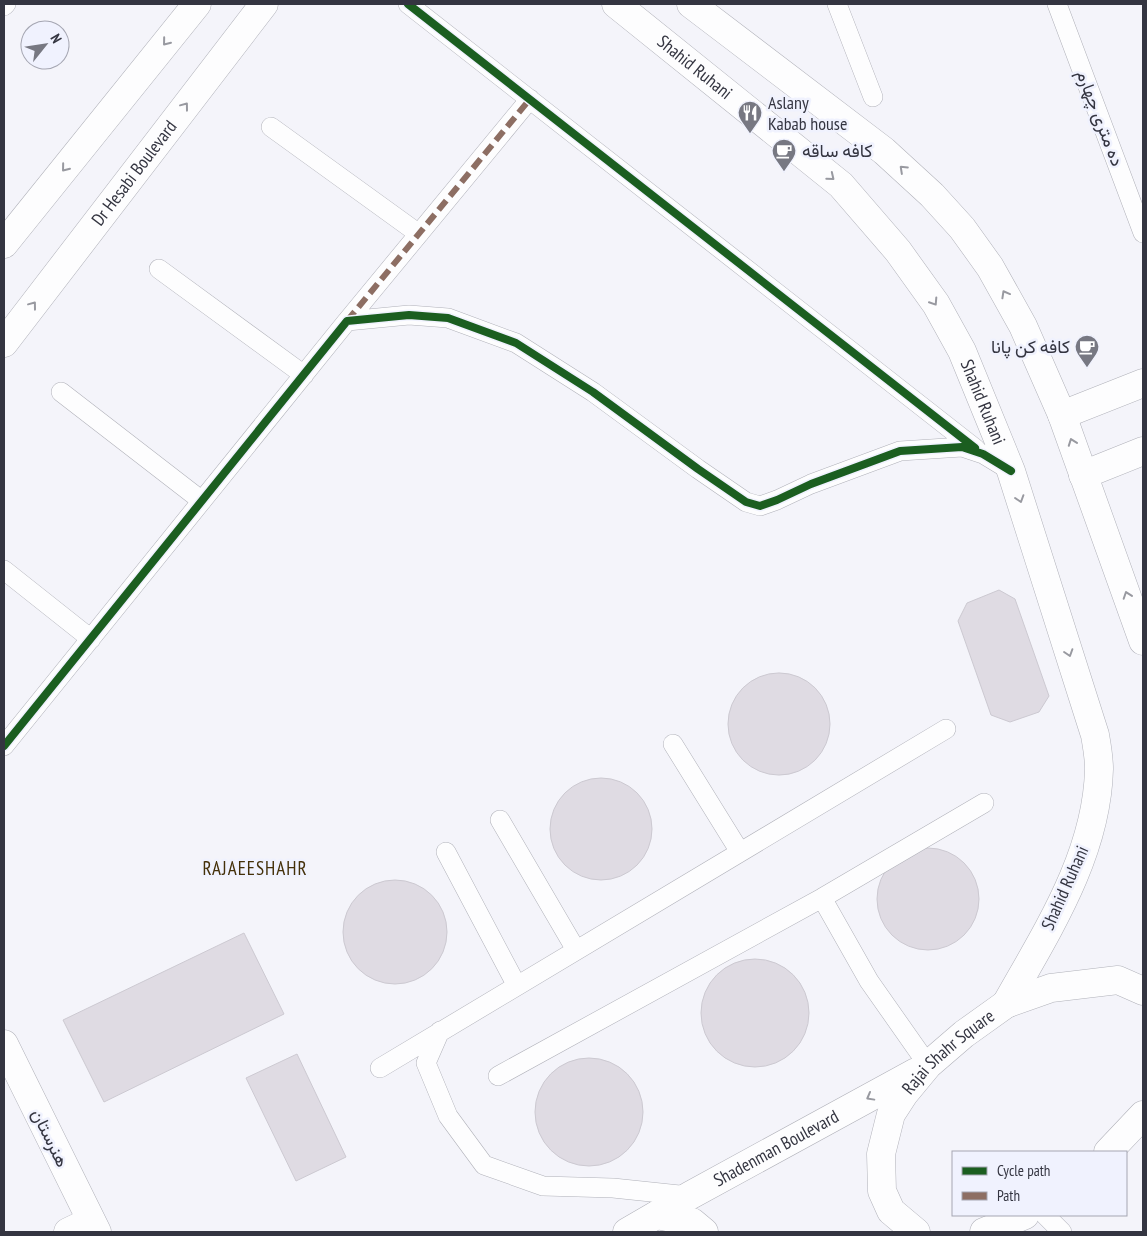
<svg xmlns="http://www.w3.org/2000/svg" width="1147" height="1236" font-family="'PT Sans Narrow',Vazirmatn,sans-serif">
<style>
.building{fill:#dfdbe3;stroke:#ccc9d1}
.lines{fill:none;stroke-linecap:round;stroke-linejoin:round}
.street-casing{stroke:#b0b1b9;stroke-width:20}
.secondary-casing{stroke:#b0b1b9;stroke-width:29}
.primary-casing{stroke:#b0b1b9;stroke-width:29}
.street{stroke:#fdfdfe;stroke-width:19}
.secondary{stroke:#fdfdfe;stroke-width:28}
.primary{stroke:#fdfdfe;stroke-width:28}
.quiet{stroke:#8d6e63;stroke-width:6;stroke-dasharray:12 6;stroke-linecap:butt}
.cycleway-casing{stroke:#f0f2fe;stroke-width:11}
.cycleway{stroke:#1b5e20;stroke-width:8}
.oneway{stroke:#9899a0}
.labels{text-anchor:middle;stroke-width:5;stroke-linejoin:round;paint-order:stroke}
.street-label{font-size:18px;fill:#343541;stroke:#f0f2fe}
.poi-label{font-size:18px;fill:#343541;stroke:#f0f2fe;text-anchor:start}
.neighbourhood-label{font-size:19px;letter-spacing:1px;fill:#443009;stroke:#f0f2fe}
</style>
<rect width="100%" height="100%" fill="#f4f4fa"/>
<!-- building -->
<path class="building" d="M999 590 1015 599 1049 696 1039 712 1010 722 991 715 958 621 967 603Z
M728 724a51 51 0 1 1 102 0a51 51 0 1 1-102 0Z
M550 829a51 51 0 1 1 102 0a51 51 0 1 1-102 0Z
M877 899a51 51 0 1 1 102 0a51 51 0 1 1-102 0Z
M343 932a52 52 0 1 1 104 0a52 52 0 1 1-104 0Z
M244 933 284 1014 104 1102 63 1020Z
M701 1013a54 54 0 1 1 108 0a54 54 0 1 1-108 0Z
M297 1054 346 1157 296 1181 246 1078Z
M535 1112a54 54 0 1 1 108 0a54 54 0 1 1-108 0Z"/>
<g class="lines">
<defs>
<path id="street" d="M408 4 976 449
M837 4 873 97
M1057 4 1143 233
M4 6 6 4
M271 127 419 234
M159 269 304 375
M347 321 530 99
M61 392 202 501
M4 570 91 639
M673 744 740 852
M4 746 347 321 409 315 448 318 516 343 593 392 698 469 746 502 760 506 777 500 811 484 900 451 962 447 983 454 1011 471
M500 820 576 950
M446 852 517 986
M822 898 869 981 928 1065
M440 1031 426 1063 448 1116 484 1165 543 1186 613 1188 689 1196
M380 1068 946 729
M498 1076 822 898 984 803
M1045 1215 1062 1232"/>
<g id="secondary">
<path id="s1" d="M616 4 841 185 898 251 936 304 962 351 1011 471 1095 735C1097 746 1099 757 1099 769 1097 855 1047 931 1006 1004"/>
<path d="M691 4 884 151 932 195 962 228 990 267 1023 326 1062 415 1143 641"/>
<path d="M1062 415 1143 383"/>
<path d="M1083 475 1143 451"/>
<path d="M4 1044 97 1232"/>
<path d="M1108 1152 1143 1115"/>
<path d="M657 1215 692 1222 704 1232"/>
<path d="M68 1232 91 1221"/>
<path id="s2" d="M627 1232 689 1196 916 1072"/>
<path id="s3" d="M916 1232 891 1211 882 1191 881 1154 891 1114 904 1094 928 1065 964 1034 1006 1004 1051 988 1118 980 1143 991"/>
<path d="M984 1232 1025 1215"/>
</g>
<g id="primary">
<path d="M4 244 197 4"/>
<path id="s4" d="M4 343 264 4"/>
</g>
</defs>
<!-- street casing -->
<use href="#street" class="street-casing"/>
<!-- secondary casing -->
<use href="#secondary" class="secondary-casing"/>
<!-- primary casing -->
<use href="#primary" class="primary-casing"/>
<!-- street -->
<use href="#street" class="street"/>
<!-- secondary -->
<use href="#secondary" class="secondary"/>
<!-- primary -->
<use href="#primary" class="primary"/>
<!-- quiet -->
<path class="quiet" d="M347 321 530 99"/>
<defs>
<path id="cycleway" d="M408 4 975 448
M4 746 347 321 409 315 448 318 516 343 593 392 698 469 746 502 760 506 777 500 811 484 900 451 962 447 983 454 1011 471"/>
</defs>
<!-- cycleway casing -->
<use href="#cycleway" class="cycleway-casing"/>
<!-- cycleway -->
<use href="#cycleway" class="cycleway"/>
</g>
<!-- one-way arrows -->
<defs><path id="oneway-chevron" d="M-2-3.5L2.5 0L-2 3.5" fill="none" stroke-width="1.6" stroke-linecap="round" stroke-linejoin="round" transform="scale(1.25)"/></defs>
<g class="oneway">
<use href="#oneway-chevron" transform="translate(166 42) rotate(129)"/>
<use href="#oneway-chevron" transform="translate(185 106) rotate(-53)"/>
<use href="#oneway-chevron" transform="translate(65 168) rotate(129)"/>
<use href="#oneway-chevron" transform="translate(903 169) rotate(-137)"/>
<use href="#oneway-chevron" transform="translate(831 177) rotate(39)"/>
<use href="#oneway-chevron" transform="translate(1005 294) rotate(-119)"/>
<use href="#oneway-chevron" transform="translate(934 302) rotate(57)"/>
<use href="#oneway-chevron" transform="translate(33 305) rotate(-53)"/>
<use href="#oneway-chevron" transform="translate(1072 442) rotate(-110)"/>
<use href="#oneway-chevron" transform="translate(1020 499) rotate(72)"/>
<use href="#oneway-chevron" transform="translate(1127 595) rotate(-109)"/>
<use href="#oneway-chevron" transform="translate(1069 653) rotate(72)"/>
<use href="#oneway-chevron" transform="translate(870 1097) rotate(151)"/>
</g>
<!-- icons -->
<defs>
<symbol id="restaurant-pin" viewBox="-11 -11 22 30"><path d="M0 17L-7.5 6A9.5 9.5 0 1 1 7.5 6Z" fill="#777882" stroke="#f0f2fe"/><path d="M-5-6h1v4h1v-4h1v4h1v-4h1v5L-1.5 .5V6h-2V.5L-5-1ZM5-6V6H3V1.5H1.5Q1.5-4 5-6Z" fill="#fff"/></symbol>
<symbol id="cafe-pin" viewBox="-11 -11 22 30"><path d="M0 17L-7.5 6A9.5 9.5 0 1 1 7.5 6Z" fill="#777882" stroke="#f0f2fe"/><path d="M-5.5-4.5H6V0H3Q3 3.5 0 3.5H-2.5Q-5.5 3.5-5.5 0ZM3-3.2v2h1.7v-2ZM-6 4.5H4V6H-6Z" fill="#fff"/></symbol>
</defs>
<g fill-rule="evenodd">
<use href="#restaurant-pin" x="736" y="99" width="28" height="38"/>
<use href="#cafe-pin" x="770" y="137" width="28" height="38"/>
<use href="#cafe-pin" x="1073" y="333" width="28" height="38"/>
</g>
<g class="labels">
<!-- street labels -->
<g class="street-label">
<text dy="6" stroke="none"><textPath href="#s1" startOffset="101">Shahid Ruhani</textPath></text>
<text transform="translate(1100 118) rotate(69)" y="6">ده متری چهارم</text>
<text dy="6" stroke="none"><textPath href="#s4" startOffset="214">Dr Hesabi Boulevard</textPath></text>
<text dy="6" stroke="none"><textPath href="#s1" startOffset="550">Shahid Ruhani</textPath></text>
<text transform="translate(1065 888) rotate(-66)" y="6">Shahid Ruhani</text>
<text dy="6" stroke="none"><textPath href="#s3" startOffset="218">Rajai Shahr Square</textPath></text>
<text transform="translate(50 1138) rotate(64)" y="6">هنرستان</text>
<text dy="6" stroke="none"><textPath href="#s2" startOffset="171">Shadenman Boulevard</textPath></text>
</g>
<!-- poi labels -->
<g class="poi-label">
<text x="768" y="109">Aslany<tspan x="768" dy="21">Kabab house</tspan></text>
<text x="802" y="157">کافه ساقه</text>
<text x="1070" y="353" text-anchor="end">کافه کن پانا</text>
</g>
<!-- neighbourhood labels -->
<g class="neighbourhood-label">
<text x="255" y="875">RAJAEESHAHR</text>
</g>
</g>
<!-- border -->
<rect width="1147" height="1236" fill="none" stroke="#343541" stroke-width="10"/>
<!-- legend -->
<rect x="952" y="1151" width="175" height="65" fill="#f0f2fe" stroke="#a5a6b2"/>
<rect x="962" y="1167" width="25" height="8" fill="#1b5e20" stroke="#a5a6b2"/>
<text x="997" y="1176" font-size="15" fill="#343541">Cycle path</text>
<rect x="962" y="1192" width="25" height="8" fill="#8d6e63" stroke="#a5a6b2"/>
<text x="997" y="1201" font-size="15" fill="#343541">Path</text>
<!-- north arrow -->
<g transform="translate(45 45) rotate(60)"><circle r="24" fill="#f0f2fe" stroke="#a5a6b2"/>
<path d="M0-4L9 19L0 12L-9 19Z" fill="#777882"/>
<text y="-8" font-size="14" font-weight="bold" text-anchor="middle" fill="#343541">N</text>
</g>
</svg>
